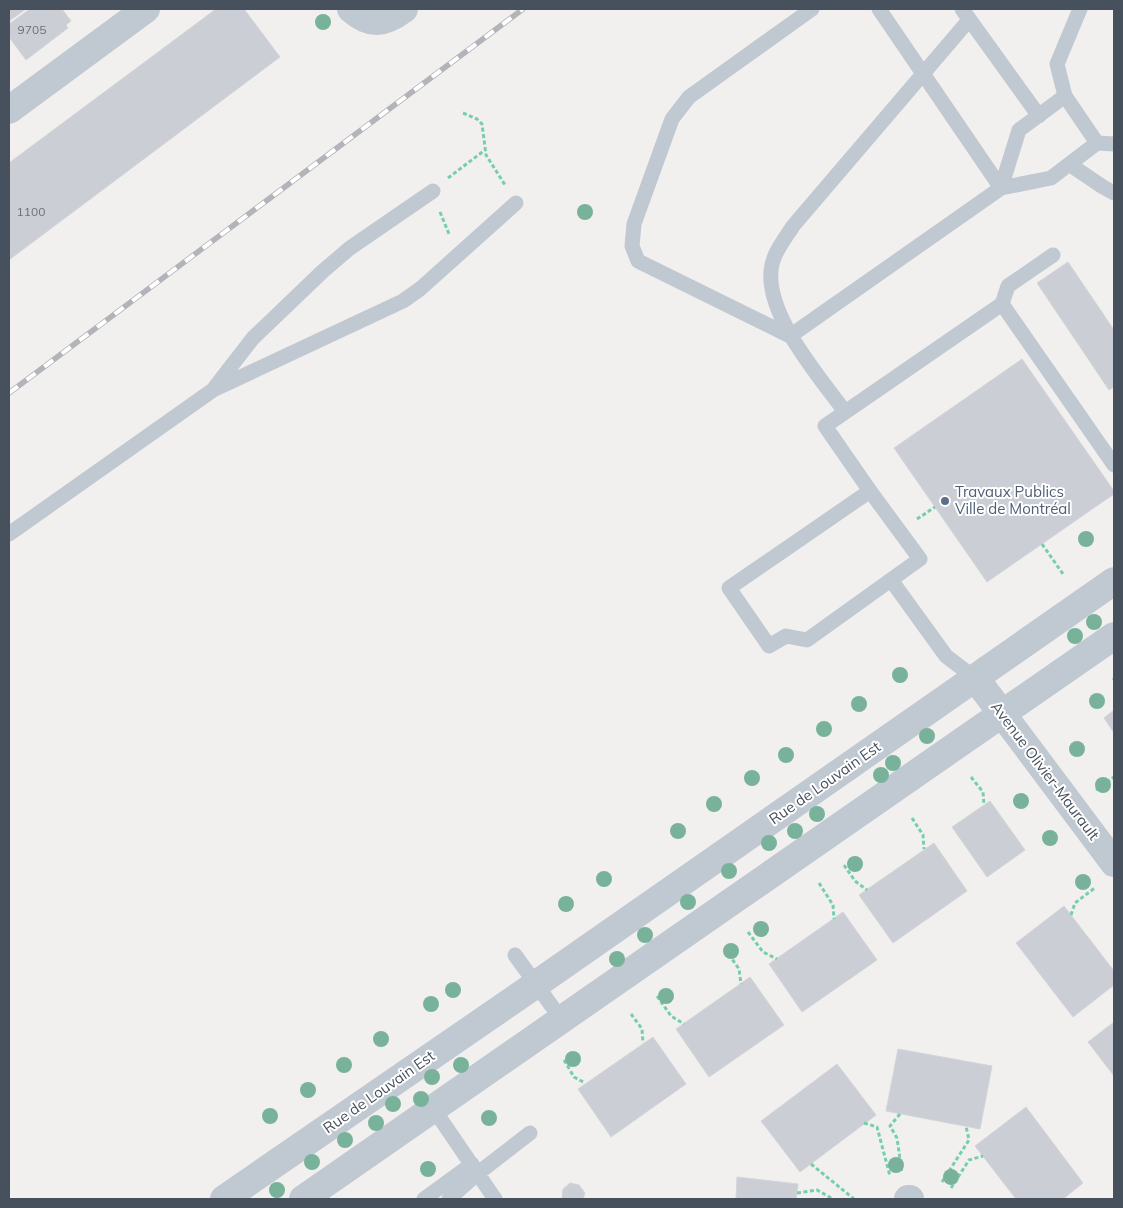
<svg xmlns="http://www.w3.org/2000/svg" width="1123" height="1208" font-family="Mulish,sans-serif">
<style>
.building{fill:#cbced5;stroke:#d3d5db}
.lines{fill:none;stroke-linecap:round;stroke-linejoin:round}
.path{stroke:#75ceac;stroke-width:3;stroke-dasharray:4 2.5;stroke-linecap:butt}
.lane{stroke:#c0c8d1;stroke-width:15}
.street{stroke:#c0c8d1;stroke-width:28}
.rail-casing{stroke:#b2b4ba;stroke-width:5.5}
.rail{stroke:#fff;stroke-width:4;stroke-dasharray:11;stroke-linecap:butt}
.tree{fill:#79b29b}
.service-dot{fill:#5c6f8a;stroke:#fff;stroke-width:2}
.labels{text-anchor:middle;stroke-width:4;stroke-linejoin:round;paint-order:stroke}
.number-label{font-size:12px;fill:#68707b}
.service-label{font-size:15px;fill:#4e5e75;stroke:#fff;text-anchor:start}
.street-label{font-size:15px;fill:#47505d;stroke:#fff}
</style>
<rect width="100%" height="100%" fill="#f2f0ef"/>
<!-- building -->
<path class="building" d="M9 9H26L9 21Z
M30 9H62L71 21 66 25 68 28 26 60 9 37V24Z
M216 9H244L280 57 9 260V163Z
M1068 262 1114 330V387L1109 390 1037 283Z
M1022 359 1114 491V494L987 582 894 448Z
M1114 710V733L1104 718Z
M990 801 1025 850 987 877 952 827Z
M934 843 967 891 893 943 859 895Z
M1064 906 1114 971V985L1073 1017 1016 943Z
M843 912 877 960 802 1012 769 964Z
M750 977 784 1025 709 1077 676 1029Z
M1114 1022V1076L1088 1042Z
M653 1037 686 1084 611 1137 578 1089Z
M898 1049 992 1066 980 1129 886 1111Z
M837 1064 876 1115 800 1172 761 1121Z
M1026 1107 1083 1183 1063 1199H1016L975 1146Z
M737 1177 798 1184 796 1199H736Z
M570 1183 579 1185 585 1193 583 1199H562L563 1189Z"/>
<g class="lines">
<!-- path -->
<path class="path" d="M463 113 477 119 482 124 486 155 505 185
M448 178 485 150
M440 212 449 234
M917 519 935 507
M1042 544 1063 574
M1113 678 1114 679
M971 777 983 792 984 805
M1096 790 1114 777
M912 818 923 835 924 849
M844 865 855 881 867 890
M819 883 833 905 834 919
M1071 915 1075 903 1096 887
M748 932 763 952 777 959
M725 949 739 969 741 984
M657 996 671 1016 684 1024
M631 1014 642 1029 643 1043
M564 1060 574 1077 585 1083
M900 1114 890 1126 897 1138 902 1173
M864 1123 877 1127 890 1176
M811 1164 854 1199
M942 1182 969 1140 966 1126
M951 1188 969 1160 983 1156
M797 1193 817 1190 833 1199"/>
<!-- lane -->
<path class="lane" d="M879 9 1001 188
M962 9 1039 116
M1065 96 1057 64 1080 9
M1097 143 1114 144
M1069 164 1103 187 1114 193
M1002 304 1008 286 1053 255
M790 336 1001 188 1051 178 1097 143 1065 96 1019 130 1001 188
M790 336 638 261 632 246 634 224 672 119 689 97 812 9
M215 387 253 338 323 271 350 248 433 191
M845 412C819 376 767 317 771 271 772 254 785 239 793 226L969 20
M870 491 920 559 807 640 786 636 769 646 729 588Z
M870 491 825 426 1002 304 1114 465
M9 534 213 390 403 301 420 289 516 203
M891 580 946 656 976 679
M515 955 561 1019
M433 1108 495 1199
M424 1199 472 1164
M449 1199 477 1174 530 1133"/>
<!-- street -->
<path class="street" d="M351 9C370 26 384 24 404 9
M9 110 146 9
M976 679 1114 863
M224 1199 535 985 1114 581
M303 1199 1114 636
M908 1199H910"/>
<defs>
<path id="rail" d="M9 393 523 9"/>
</defs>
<!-- rail casing -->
<use href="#rail" class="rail-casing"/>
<!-- rail -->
<use href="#rail" class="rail"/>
</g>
<!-- trees -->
<g class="tree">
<circle cx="323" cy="22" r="8"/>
<circle cx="585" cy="212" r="8"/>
<circle cx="1086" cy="539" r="8"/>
<circle cx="1094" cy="622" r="8"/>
<circle cx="1075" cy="636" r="8"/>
<circle cx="900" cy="675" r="8"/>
<circle cx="1097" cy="701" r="8"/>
<circle cx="859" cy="704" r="8"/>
<circle cx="824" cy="729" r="8"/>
<circle cx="927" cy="736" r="8"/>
<circle cx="1077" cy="749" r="8"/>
<circle cx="786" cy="755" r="8"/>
<circle cx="893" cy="763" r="8"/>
<circle cx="881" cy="775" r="8"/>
<circle cx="752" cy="778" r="8"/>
<circle cx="1103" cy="785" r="8"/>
<circle cx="1021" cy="801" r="8"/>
<circle cx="714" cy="804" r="8"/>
<circle cx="817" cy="814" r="8"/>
<circle cx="678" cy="831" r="8"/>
<circle cx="795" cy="831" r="8"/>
<circle cx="1050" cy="838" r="8"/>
<circle cx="769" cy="843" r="8"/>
<circle cx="855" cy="864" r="8"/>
<circle cx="729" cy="871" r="8"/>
<circle cx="604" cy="879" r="8"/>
<circle cx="1083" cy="882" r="8"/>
<circle cx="688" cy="902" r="8"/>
<circle cx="566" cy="904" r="8"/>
<circle cx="761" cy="929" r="8"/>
<circle cx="645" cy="935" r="8"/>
<circle cx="731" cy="951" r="8"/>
<circle cx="617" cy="959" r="8"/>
<circle cx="453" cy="990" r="8"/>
<circle cx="666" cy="996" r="8"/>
<circle cx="431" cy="1004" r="8"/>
<circle cx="381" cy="1039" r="8"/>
<circle cx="573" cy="1059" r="8"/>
<circle cx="344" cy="1065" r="8"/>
<circle cx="461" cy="1065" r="8"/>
<circle cx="432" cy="1077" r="8"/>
<circle cx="308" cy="1090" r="8"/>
<circle cx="421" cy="1099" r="8"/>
<circle cx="393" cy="1104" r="8"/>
<circle cx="270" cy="1116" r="8"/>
<circle cx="489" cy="1118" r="8"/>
<circle cx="376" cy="1123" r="8"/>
<circle cx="345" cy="1140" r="8"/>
<circle cx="312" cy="1162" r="8"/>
<circle cx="896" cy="1165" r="8"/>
<circle cx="428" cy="1169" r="8"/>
<circle cx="951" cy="1177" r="8"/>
<circle cx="277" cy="1190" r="8"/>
</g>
<!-- markers -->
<circle class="service-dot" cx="945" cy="501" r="5"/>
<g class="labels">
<!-- number labels -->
<g class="number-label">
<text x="32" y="34">9705</text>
<text x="31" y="216">1100</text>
</g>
<!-- service labels -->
<g class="service-label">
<text x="955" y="497">Travaux Publics<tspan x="955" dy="17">Ville de Montréal</tspan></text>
</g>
<!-- street labels -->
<g class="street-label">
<text transform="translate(1045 771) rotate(53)" y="5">Avenue Olivier-Maurault</text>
<text transform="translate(825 783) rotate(-35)" y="5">Rue de Louvain Est</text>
<text transform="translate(379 1092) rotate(-35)" y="5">Rue de Louvain Est</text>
</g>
</g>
<!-- border -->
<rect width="1123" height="1208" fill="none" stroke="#47505d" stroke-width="20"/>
</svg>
